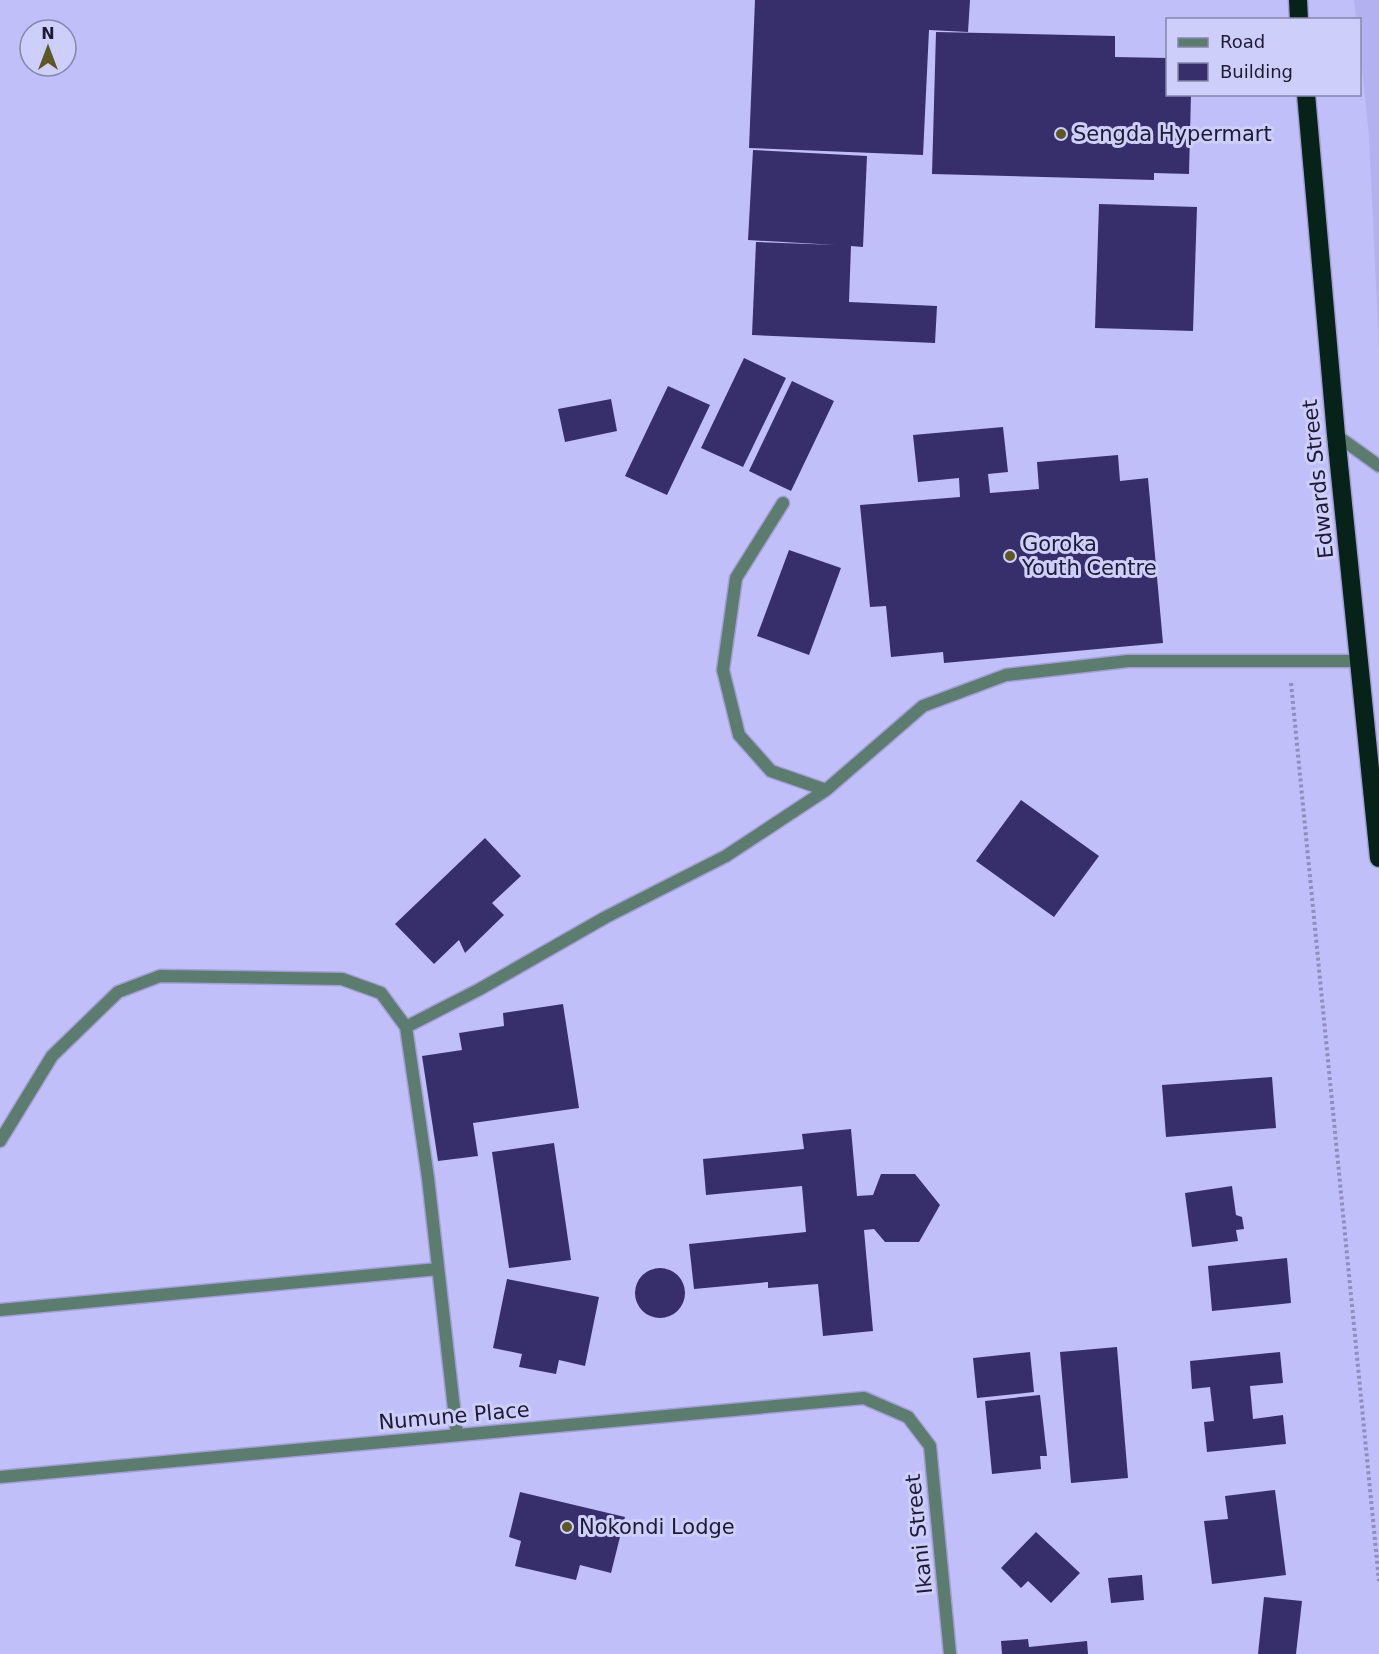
<svg xmlns="http://www.w3.org/2000/svg" width="1379" height="1654" font-family="'DejaVu Sans',sans-serif">
<style>
.built{fill:#b3b1ef}
.building{fill:#372f6c}
.lines{fill:none;stroke-linecap:round;stroke-linejoin:round}
.lane-casing{stroke:#a09ed2;stroke-width:15}
.street-casing{stroke:#a09ed2;stroke-width:15}
.highway-casing{stroke:#a09ed2;stroke-width:21}
.path{stroke:#908dbe;stroke-width:4;stroke-dasharray:3 3;stroke-linecap:butt}
.lane{stroke:#5b7c6e;stroke-width:12}
.street{stroke:#5b7c6e;stroke-width:12}
.highway{stroke:#072218;stroke-width:18}
.poi-dot{fill:#5b5825;stroke:#cecefa;stroke-width:2}
.labels{text-anchor:middle;stroke-width:6;stroke-linejoin:round;paint-order:stroke}
.poi-label{font-size:21px;fill:#1d1a35;stroke:#cecefa;text-anchor:start}
.street-label{font-size:21px;fill:#1d1a35;stroke:#cecefa}
</style>
<rect width="100%" height="100%" fill="#c1bff9"/>
<!-- built -->
<path class="built" d="M1354 0H1379V349L1369 137 1360 47V20L1356 19Z"/>
<!-- building -->
<path class="building" d="M755 0H970L968 32 929 30 923 155 749 148Z
M936 32 1115 36V57L1168 58V94H1191L1189 174 1154 173V180L932 174Z
M753 150 867 156 863 247 851 246 849 302 937 306 935 343 752 335 756 242 836 245 748 240Z
M1099 204 1197 207 1193 331 1095 328Z
M744 358 786 378 743 467 701 448Z
M792 381 834 401 791 491 749 471Z
M668 386 710 405 667 495 625 476Z
M611 399 617 431 565 442 558 409Z
M1003 427 1008 472 988 474 990 493 1039 489 1037 462 1118 455 1120 481 1148 478 1163 643 944 663 943 652 891 657 886 606 870 607 860 505 960 497 959 478 918 482 913 435Z
M789 550 841 568 809 655 757 636Z
M1021 800 1099 856 1054 917 976 861Z
M485 838 521 876 492 903 504 915 465 953 459 940 434 964 395 924Z
M563 1004 579 1108 473 1123 478 1156 438 1161 422 1056 462 1050 459 1033 504 1026 503 1013Z
M1272 1077 1276 1128 1166 1137 1162 1085Z
M851 1129 857 1196 873 1195 881 1174H915L940 1205 919 1242H885L874 1229 864 1230 873 1331 823 1336 818 1284 768 1288V1282L694 1289 689 1244 806 1232 802 1186 706 1195 703 1159 804 1149 802 1134Z
M554 1143 571 1260 509 1268 492 1152Z
M1232 1186 1236 1215 1242 1217 1244 1229 1236 1230 1238 1241 1192 1247 1185 1193Z
M1287 1258 1291 1303 1212 1311 1208 1266Z
M635 1293a25 25 0 1 1 50 0a25 25 0 1 1-50 0Z
M507 1279 599 1297 585 1366 559 1360 556 1374 519 1367 522 1354 493 1348Z
M1117 1347 1128 1478 1071 1483 1060 1352Z
M1030 1352 1034 1392 977 1398 973 1358Z
M1280 1352 1283 1383 1250 1386 1253 1419 1283 1415 1286 1444 1207 1452 1204 1422 1214 1421 1210 1387 1192 1389 1190 1361Z
M1040 1395 1047 1456H1040L1041 1469 992 1474 985 1401Z
M1275 1490 1286 1575 1212 1584 1204 1521 1228 1519 1225 1496Z
M520 1492 625 1517 611 1573 580 1565 576 1580 515 1566 521 1541 509 1537Z
M1036 1532 1080 1573 1051 1603 1028 1581 1021 1588 1001 1568Z
M1142 1575 1144 1600 1111 1603 1108 1578Z
M1264 1597 1302 1601 1296 1654H1258Z
M1028 1639 1029 1647 1087 1641 1088 1654H1002L1001 1641Z"/>
<g class="lines">
<defs>
<path id="lane" d="M1336 435 1379 466
M783 503 736 578 723 670 739 735 771 771 826 790
M406 1027 480 989 606 917 726 856 826 790 923 706 1006 675 1128 661H1359
M0 1141 52 1056 118 992 160 976 342 979 381 993 406 1027 428 1178 457 1435
M0 1310 438 1269"/>
<path id="street" d="M0 1477 864 1398 908 1417 930 1446 950 1654"/>
<path id="highway" d="M1298 0 1299 20
M1306 94 1336 435 1379 858"/>
</defs>
<!-- lane casing -->
<use href="#lane" class="lane-casing"/>
<!-- street casing -->
<use href="#street" class="street-casing"/>
<!-- highway casing -->
<use href="#highway" class="highway-casing"/>
<!-- path -->
<path class="path" d="M1291 683 1379 1581"/>
<!-- lane -->
<use href="#lane" class="lane"/>
<!-- street -->
<use href="#street" class="street"/>
<!-- highway -->
<use href="#highway" class="highway"/>
</g>
<!-- markers -->
<g class="poi-dot">
<circle cx="1061" cy="134" r="6"/>
<circle cx="1010" cy="556" r="6"/>
<circle cx="567" cy="1527" r="6"/>
</g>
<g class="labels">
<!-- poi labels -->
<g class="poi-label">
<text x="1073" y="141">Sengda Hypermart</text>
<text x="1022" y="551">Goroka<tspan x="1022" dy="24">Youth Centre</tspan></text>
<text x="579" y="1534">Nokondi Lodge</text>
</g>
<!-- street labels -->
<g class="street-label">
<text transform="translate(1318 479) rotate(-96)" y="7">Edwards Street</text>
<text transform="translate(454 1416) rotate(-5)" y="7">Numune Place</text>
<text transform="translate(919 1534) rotate(-96)" y="7">Ikani Street</text>
</g>
</g>
<!-- legend -->
<rect x="1166" y="18" width="195" height="78" fill="#cecefa" stroke="#8786ab" stroke-width="1.5"/>
<rect x="1178" y="38" width="30" height="9" fill="#5b7c6e" stroke="#8786ab" stroke-width="1.5"/>
<text x="1220" y="48" font-size="18" fill="#1d1a35">Road</text>
<rect x="1178" y="63" width="30" height="18" fill="#372f6c" stroke="#8786ab" stroke-width="1.5"/>
<text x="1220" y="78" font-size="18" fill="#1d1a35">Building</text>
<!-- north arrow -->
<g transform="translate(48 48)"><circle r="28" fill="#cecefa" stroke="#8786ab" stroke-width="1.5"/>
<path d="M0-4.5L10 22L0 15L-10 22Z" fill="#5b5825"/>
<text y="-9" font-size="16" font-weight="bold" text-anchor="middle" fill="#1d1a35">N</text>
</g>
</svg>
